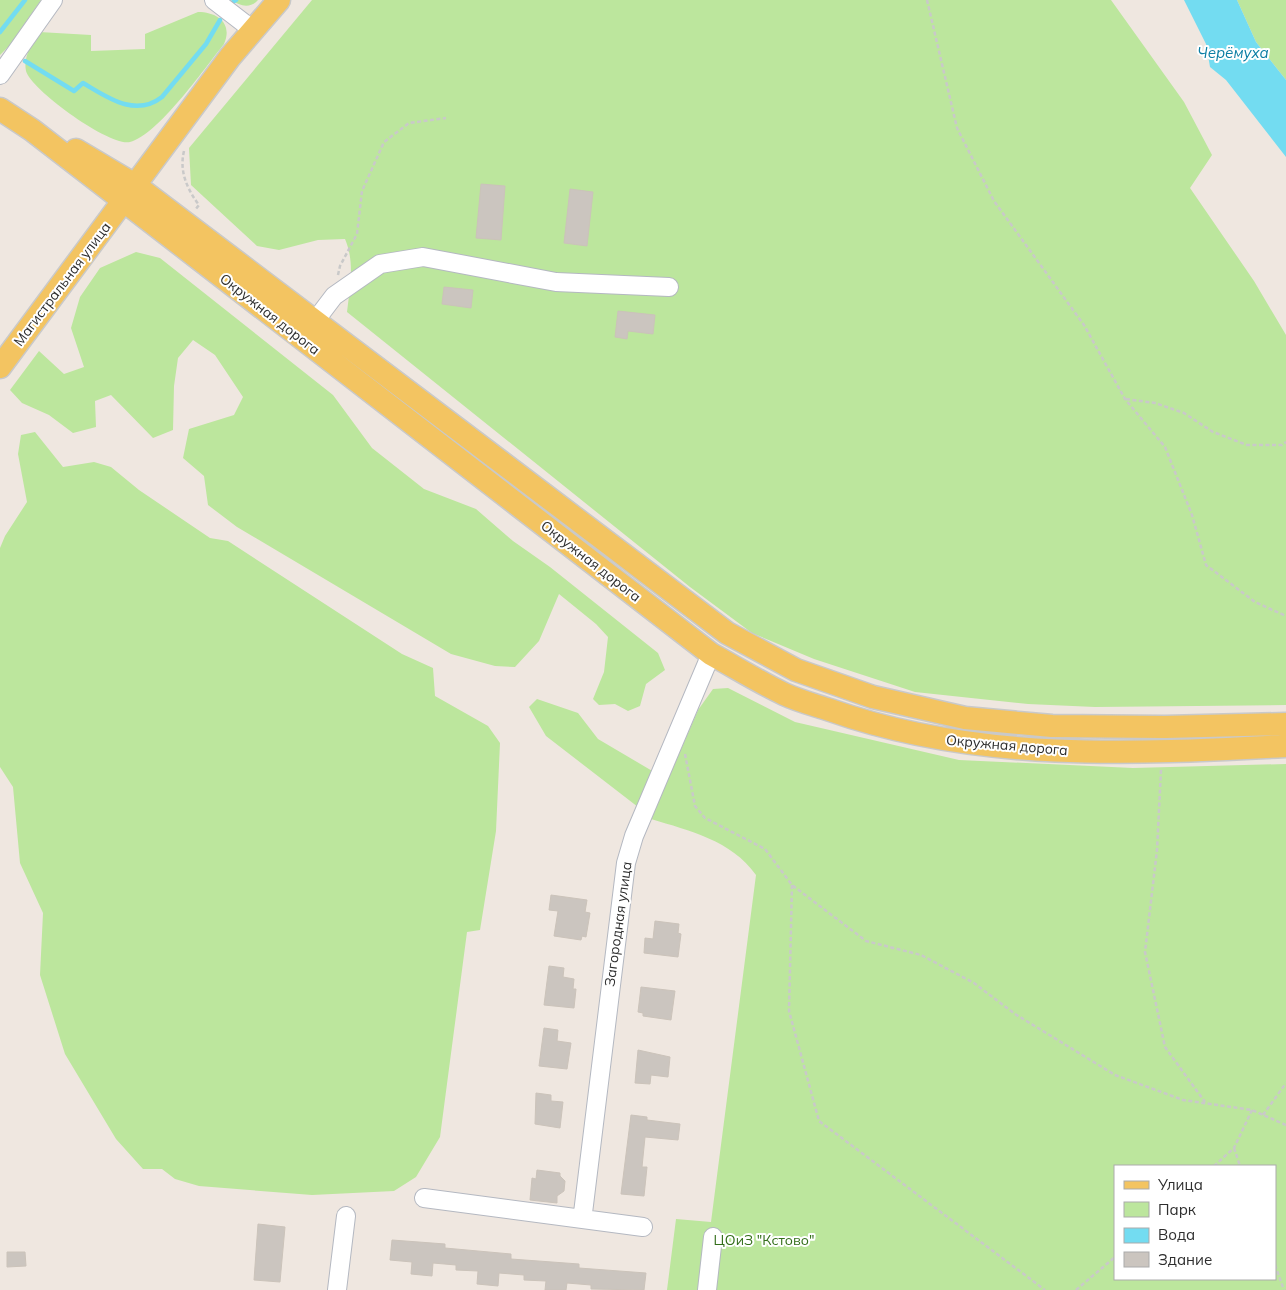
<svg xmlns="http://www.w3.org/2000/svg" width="1286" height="1290" font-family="Mulish,sans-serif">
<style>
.green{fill:#bce69d;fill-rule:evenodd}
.water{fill:#73dcf1}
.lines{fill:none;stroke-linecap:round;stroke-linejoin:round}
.stream{stroke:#73dcf1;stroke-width:4.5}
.building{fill:#cbc5bf;stroke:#cbc3ba}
.minor-casing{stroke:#b4b8c1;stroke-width:20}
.major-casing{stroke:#c9c9c9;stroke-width:25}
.path{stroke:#c9c9c9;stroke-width:2.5;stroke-dasharray:4 2.5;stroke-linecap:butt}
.minor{stroke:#fff;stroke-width:18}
.major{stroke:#f3c461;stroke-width:22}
.labels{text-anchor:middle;stroke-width:4;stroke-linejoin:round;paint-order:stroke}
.street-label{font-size:14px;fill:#2e2e2e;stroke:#fff}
.park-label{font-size:14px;fill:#336e1a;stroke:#fff}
.water-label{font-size:15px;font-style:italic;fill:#0b7ea4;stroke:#fff}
</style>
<rect width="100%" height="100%" fill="#efe7e0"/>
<!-- green -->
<path class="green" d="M0 0H41L10 45 0 55Z
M231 0H258C250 9 240 6 231 0Z
M312 0H1111L1184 102 1212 155 1190 188 1254 281 1286 335V705L1095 707 1028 704 915 692 814 659 752 633 690 587 347 312C350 287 355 262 345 239L318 240 279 250 257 246 191 185 189 148Z
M1237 0H1286V80L1256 42Z
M198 12C218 12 233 24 224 44 204 69 158 135 130 142 110 147 31 90 26 71 23 57 32 43 39 32L91 35V51L145 49V34Z
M136 252 160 258 333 395 372 448 424 489 476 509 513 541 550 567 658 653 665 670 646 684 640 706 628 711 615 704 599 705 593 699 604 672 608 637 596 624 559 594 539 641 515 667 495 666 451 654 237 527 208 505 204 476 183 458 189 429 234 415 243 397 215 355 193 340 178 358 174 386 173 430 153 438 111 395 95 401 96 427 73 433 49 415 22 403 10 390 39 351 64 374 84 367 71 328 80 297 100 268Z
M35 432 63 467 94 462 111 467 139 490 210 538 228 541 402 654 433 668 435 696 488 726 500 743 496 831 480 930 467 932 440 1137 416 1177 394 1191 312 1195 199 1186 175 1179 162 1169H143L116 1139 65 1054 40 975 43 913 20 863 13 787 0 767V548L5 536 27 502 18 454 21 435Z
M728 688 795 722 959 760 1133 768 1286 764V1290H667L676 1219 711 1222 756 875C731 840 690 831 651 819L698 710 713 689ZM1115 1166H1275V1279H1115Z
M537 699 578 713 598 739 654 772 638 807 546 736 529 707Z"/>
<!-- water -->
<path class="water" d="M1184 0H1237L1256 42 1286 80V157L1226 80 1210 67 1206 44Z"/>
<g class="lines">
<!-- stream -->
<path class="stream" d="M233 2 236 0
M0 32 25 0
M25 61 74 91 83 83C107 97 135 118 162 97L206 44 220 20"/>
</g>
<!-- building -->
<path class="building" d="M481 184 505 186 501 240 476 238Z
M570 189 593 192 587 246 564 243Z
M444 287 473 290 471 308 442 304Z
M618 311 655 315 653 334 628 331 627 339 615 337Z
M551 895 587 900 585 912 590 913 586 937 582 936 581 940 554 936 558 911 549 910Z
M655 921 679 924 678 933 681 934 678 957 644 953 645 938 653 939Z
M549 966 564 968 563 977 574 979 573 989H576L574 1008 544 1005Z
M641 987 675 991 671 1020 643 1016V1013L638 1012Z
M544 1028 558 1030 557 1041 571 1043 567 1069 539 1066Z
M638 1050 670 1057 668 1077 651 1075 650 1084 635 1083Z
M536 1093 551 1095V1101L563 1102 560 1128 535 1124Z
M631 1115 647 1117V1120L680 1124 678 1140 645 1137 642 1167H647L644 1196 621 1194Z
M537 1170 560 1173V1176L565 1181 564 1191 557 1196V1203L530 1200 532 1178 536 1179Z
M258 1224 285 1227 280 1282 254 1280Z
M392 1240 445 1244V1248L511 1254V1259L579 1264V1268L646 1273 644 1290 591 1289V1285L567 1283 566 1290H545L546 1281 524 1280V1275L499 1273 498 1286 477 1284 478 1271 456 1270V1265L433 1263 432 1276 411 1274 412 1262 390 1260Z
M7 1252H25L26 1266 7 1267Z"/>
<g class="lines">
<defs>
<path id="minor" d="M214 0 253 30
M0 75 53 0
M315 321 334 296 380 264 423 257 556 282 669 287
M424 1198 643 1227
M580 1218 583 1213 626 863 634 836 711 654
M337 1290 346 1216
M707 1290 713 1237"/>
<path id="major" d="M0 109 32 130 711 654C735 667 759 682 784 694 799 701 815 705 830 710 977 762 1133 754 1286 746
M76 150 135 185 727 633 796 670 873 697 965 718 1052 726 1165 727 1286 724
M0 367 230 57 279 0"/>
</defs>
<!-- minor casing -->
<use href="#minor" class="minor-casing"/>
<!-- major casing -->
<use href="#major" class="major-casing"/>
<!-- path -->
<path class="path" d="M927 0 957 128 994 201 1084 325 1125 399 1165 447 1192 515 1206 565 1255 602 1286 616
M184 151C179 171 187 189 199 205L195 210
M338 275 340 266 357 234 362 191 384 142 409 123 446 118
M1126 399 1155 403 1184 413 1213 432 1247 445H1282L1286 442
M685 754 695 806 705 818 765 849 792 885 866 941 921 955 974 983 1015 1014 1115 1075 1183 1100 1252 1110 1286 1125
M1161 770 1157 850 1145 952 1165 1047 1205 1102
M792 885 789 1011 819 1121 1045 1290
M1263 1115 1286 1083
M1234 1148 1240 1166
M1214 1166 1234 1148 1252 1110
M1275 1265 1284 1290
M1076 1290 1115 1257"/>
<!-- minor -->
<use href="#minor" class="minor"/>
<!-- major -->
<use href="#major" class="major"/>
</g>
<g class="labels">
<!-- street labels -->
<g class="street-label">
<text transform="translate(62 284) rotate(-53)" y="5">Магистральная улица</text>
<text transform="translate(270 314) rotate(38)" y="5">Окружная дорога</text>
<text transform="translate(591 561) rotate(38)" y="5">Окружная дорога</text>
<text transform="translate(1007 745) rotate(5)" y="5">Окружная дорога</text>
<text transform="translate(618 924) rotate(-82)" y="5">Загородная улица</text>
</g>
<!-- park labels -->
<g class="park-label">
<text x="764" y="1245">ЦОиЗ "Кстово"</text>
</g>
<!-- water labels -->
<g class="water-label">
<text x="1233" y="58">Черёмуха</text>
</g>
</g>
<!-- legend -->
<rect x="1114" y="1165" width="162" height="115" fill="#ffffff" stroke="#ababab"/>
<rect x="1124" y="1181" width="25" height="8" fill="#f3c461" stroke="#ababab"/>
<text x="1158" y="1190" font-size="15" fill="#2e2e2e">Улица</text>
<rect x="1124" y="1202" width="25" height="15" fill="#bce69d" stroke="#ababab"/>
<text x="1158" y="1215" font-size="15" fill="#2e2e2e">Парк</text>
<rect x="1124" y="1228" width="25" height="15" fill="#73dcf1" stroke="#ababab"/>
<text x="1158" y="1240" font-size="15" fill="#2e2e2e">Вода</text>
<rect x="1124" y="1252" width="25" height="15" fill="#cbc5bf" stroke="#ababab"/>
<text x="1158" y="1265" font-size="15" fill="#2e2e2e">Здание</text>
</svg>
